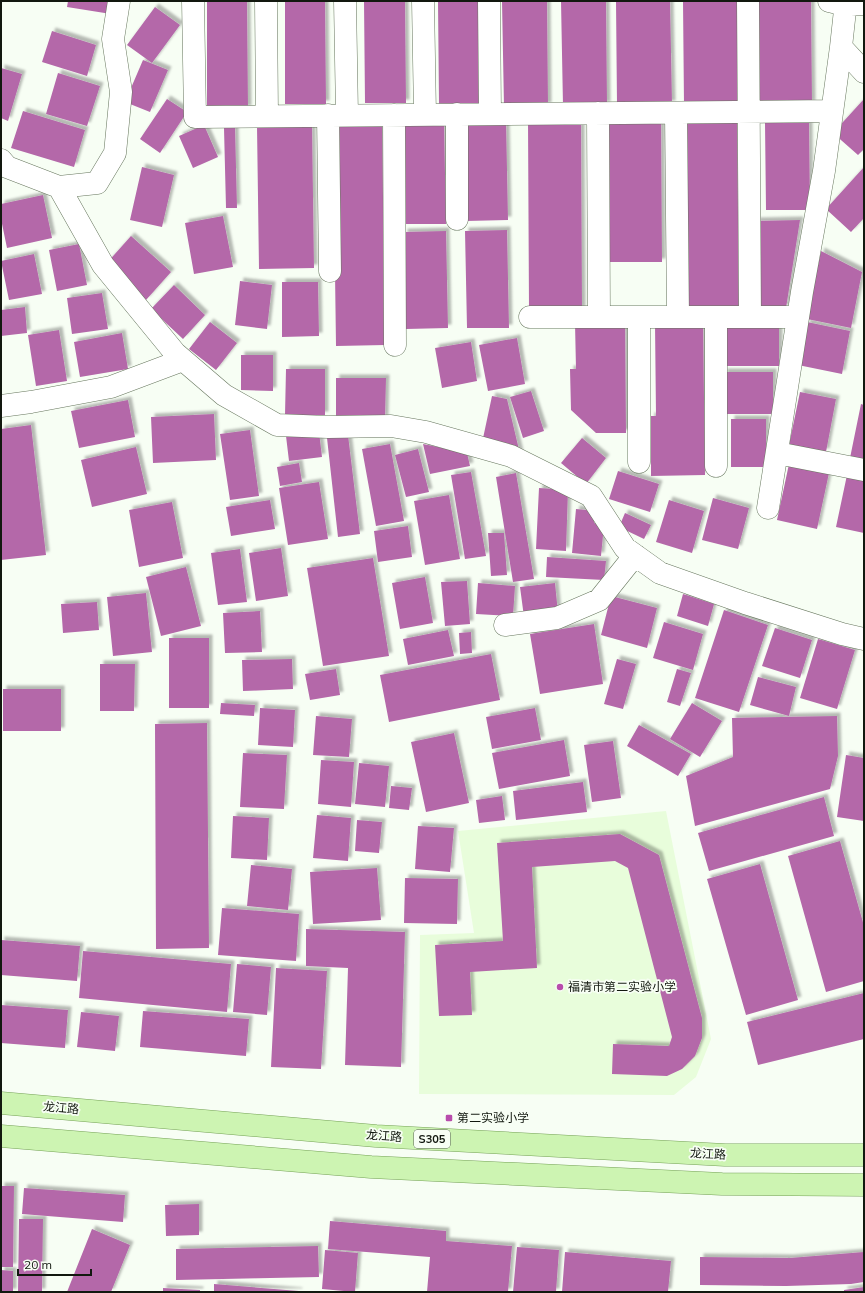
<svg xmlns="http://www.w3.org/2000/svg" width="865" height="1293" font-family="Mulish,'Noto Sans SC',sans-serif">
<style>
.built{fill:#e8fddb}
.building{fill:#b468a9;filter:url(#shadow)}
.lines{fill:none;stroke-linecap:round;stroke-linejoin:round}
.minor-casing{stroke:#67765e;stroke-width:23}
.major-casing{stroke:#76a258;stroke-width:23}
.minor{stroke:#fff;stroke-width:22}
.major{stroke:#cdf4b2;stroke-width:22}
.poi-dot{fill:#b84cac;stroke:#f7fef4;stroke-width:1.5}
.labels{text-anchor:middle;stroke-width:3.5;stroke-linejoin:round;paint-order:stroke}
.shield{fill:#f7fef4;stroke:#575d54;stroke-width:1}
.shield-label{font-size:11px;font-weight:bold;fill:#12180f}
.poi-label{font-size:12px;fill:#12180f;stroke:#f7fef4;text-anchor:start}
.street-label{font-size:12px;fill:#12180f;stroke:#f7fef4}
</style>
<defs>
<filter id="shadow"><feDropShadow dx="3.5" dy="-3.5" stdDeviation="1" flood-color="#0004"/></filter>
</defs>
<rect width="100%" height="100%" fill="#f7fef4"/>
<!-- built -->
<path class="built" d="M666 811 711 1039 696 1077 674 1095 419 1094 420 935 474 933 458 831Z"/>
<!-- building -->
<path class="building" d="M68 1H113L111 14 67 7Z
M207 1H247L248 109H207Z
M285 1H325L326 104H285Z
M364 1H405L406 103H365Z
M438 1H478L479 104H439Z
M502 1H547L548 106 504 107Z
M561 1H606L607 105 563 106Z
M616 1H670L672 104 617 105Z
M683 1H737L739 104 684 105Z
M756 1H811L812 104 758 105Z
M155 7 180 25 152 63 127 45Z
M52 31 96 45 87 76 42 62Z
M143 60 168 70 150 112 125 102Z
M1 68 22 74 8 121 1 118Z
M58 73 100 86 87 126 46 114Z
M167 99 187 112 160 153 140 139Z
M864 99V149L858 155 833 133Z
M23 111 85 130 74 167 11 148Z
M581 119 582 310H529L528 120Z
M608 119H661L662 262H608Z
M684 119H737L739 310H685Z
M506 121 508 220 466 221 464 122Z
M765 123H809L810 210H766Z
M204 125 218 157 193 168 179 136Z
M312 125 314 268 259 269 257 126Z
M333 125H382L385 345 336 346Z
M402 125H444L446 224H404Z
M235 127 237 208H226L224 128Z
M142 167 174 175 162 227 130 220Z
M864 167V218L851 232 826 209Z
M43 195 52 238 7 248 1 219V204Z
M223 216 233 267 194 274 185 223Z
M800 220 786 308H758L756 221Z
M507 230 509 328H467L465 231Z
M446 231 448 328 406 329 404 232Z
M131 236 171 272 146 300 106 264Z
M79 244 87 285 57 291 49 250Z
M821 251 862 272 851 328 807 319Z
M34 254 42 294 9 300 1 261Z
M240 281 272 285 267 329 235 325Z
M282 282H318L319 336 282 337Z
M174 285 205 315 183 339 151 309Z
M102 293 108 329 72 334 67 298Z
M25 307 27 333 1 336V310Z
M210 322 237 343 216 370 189 349Z
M807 322 850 331 842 374 798 365Z
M575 323H625L626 433H596L571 410 570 369H576Z
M655 323H703L705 475 651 476V416H656Z
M779 324V366H724L723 325Z
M59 330 67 381 36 386 28 335Z
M122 333 128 369 80 377 74 342Z
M517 338 525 384 488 391 479 345Z
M471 342 477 381 442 388 435 348Z
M241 355H273V391L241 390Z
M286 369H325V415H285Z
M724 372H773V414H724Z
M336 378H386L385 419 336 418Z
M531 391 544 431 523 438 510 397Z
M800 392 836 399 826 452 789 445Z
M492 396 507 399 520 454 482 443Z
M128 400 135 437 79 448 71 411Z
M861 404 864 405V461L850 458Z
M214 414 216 460 153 463 151 417Z
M731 419H766V467H731Z
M31 425 46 555 1 560V429Z
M250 430 259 496 230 500 220 434Z
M319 432 322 457 289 461 286 436Z
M348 435 360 534 338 537 327 438Z
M582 438 606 458 586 484 561 463Z
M390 444 404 521 376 526 362 449Z
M423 444 467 453 470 466 430 474Z
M136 447 147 494 92 507 81 460Z
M418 449 429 492 406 497 395 455Z
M299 463 302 482 280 486 277 467Z
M789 464 829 473 817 529 777 520Z
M618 471 659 484 650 512 609 499Z
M471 472 486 556 465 559 451 475Z
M516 473 534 579 513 582 496 477Z
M847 475 864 479V533L836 527Z
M319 482 328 539 288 545 279 488Z
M539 488 568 490 566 551 536 549Z
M449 495 460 559 425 565 414 501Z
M713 498 749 508 738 549 702 540Z
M270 500 275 529 231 536 226 507Z
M669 500 704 511 692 553 656 542Z
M172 502 183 558 139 567 129 510Z
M576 509 596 511 594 523 604 525 601 556 572 553Z
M625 513 651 525 644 539 619 527Z
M408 526 412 557 378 562 374 531Z
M488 533H504L507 575 491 576Z
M281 548 288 596 256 601 249 553Z
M240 549 247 602 218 605 211 553Z
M547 557 606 561 604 580 546 577Z
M373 558 389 656 323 666 307 568Z
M186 567 201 626 161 636 146 577Z
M425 577 433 623 400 629 392 583Z
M467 581 470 624 445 626 441 582Z
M478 583 515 586 513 616 476 614Z
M555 583 558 613 524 617 520 587Z
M146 593 152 652 113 656 107 597Z
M683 594 714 604 708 626 677 616Z
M611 596 657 608 647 648 601 635Z
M97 602 99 630 63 633 61 604Z
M724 610 768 625 739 712 695 698Z
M260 611 262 652 225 653 223 613Z
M664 622 703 634 693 670 653 658Z
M594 624 603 684 540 694 530 634Z
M775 628 812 640 800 678 762 666Z
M448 630 454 656 408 665 403 639Z
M471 632 472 653 460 654 459 633Z
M169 638H209V708H169Z
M818 639 855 650 837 709 800 698Z
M491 654 500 700 389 722 380 675Z
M292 659 293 689 243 691 242 660Z
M617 659 636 664 623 709 604 704Z
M100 664H135L134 711H100Z
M336 669 340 695 310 700 305 674Z
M677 669 691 673 680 706 667 702Z
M758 677 796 687 789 716 750 705Z
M3 689H61V731H3Z
M221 703 255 705 254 716 220 714Z
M692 703 722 721 700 757 670 739Z
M260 708 295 710 293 747 258 745Z
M535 708 541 740 492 749 486 717Z
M316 716 352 719 349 757 313 755Z
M837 716 838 756 830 789 695 826 686 776 733 757 732 718Z
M207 723 209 948 156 949 155 724Z
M639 725 691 754 678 776 627 746Z
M454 733 469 803 426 812 411 742Z
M564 740 570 776 499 789 492 753Z
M613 741 621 798 592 802 584 745Z
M243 753 287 755 284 809 240 807Z
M846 755 864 758V821L837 817Z
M321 760 354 762 351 807 318 804Z
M359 763 389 766 385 807 355 804Z
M583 782 587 812 516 820 513 791Z
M391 786 412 788 409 810 389 808Z
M502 796 505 820 479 823 476 800Z
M824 797 834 836 709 871 698 833Z
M317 815 351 818 348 861 313 858Z
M233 816 269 818 267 860 231 858Z
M357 820 382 822 379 853 355 851Z
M418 826 454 828 450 872 415 869Z
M620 834 659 855 702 1018V1038L695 1056 682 1069 667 1076 612 1074 613 1044 669 1046 672 1037 628 868 615 861 532 867 537 968 470 972 472 1015 439 1016 435 945 503 941 497 843Z
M840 841 864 926V981L826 992 788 856Z
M760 864 798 1000 746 1015 707 879Z
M251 865 292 869 288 910 247 906Z
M377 868 381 920 313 924 310 872Z
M405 878 458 879 457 924 404 923Z
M222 908 299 914 296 961 218 955Z
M306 929 405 932 401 1067 345 1065 348 968 306 966Z
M1 940 80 946 77 981 1 975Z
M83 951 231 964 227 1012 79 998Z
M237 964 271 967 267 1015 233 1012Z
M276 968 327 971 321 1069 271 1067Z
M864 993V1039L758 1065 747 1022Z
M1 1005 68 1010 65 1048 1 1043Z
M143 1011 249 1019 246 1056 140 1047Z
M81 1012 119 1016 115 1051 77 1047Z
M1 1186H14L13 1267H1Z
M24 1188 125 1195 123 1222 22 1214Z
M199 1204V1235L166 1236 165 1205Z
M19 1219H43L42 1292H18Z
M330 1221 446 1231V1241L512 1246 508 1292H427L430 1257 328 1249Z
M92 1229 130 1245 111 1292H67Z
M318 1246 319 1277 176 1280V1249Z
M517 1247 559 1250 556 1292H513Z
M325 1250 358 1253 355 1292 322 1289Z
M565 1252 671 1261 668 1292H562Z
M864 1252V1282L851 1284 786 1286 700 1285V1257L790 1258Z
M1 1270 13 1271V1292H1Z
M214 1284 299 1291V1292H214Z
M864 1287V1292H844V1290Z
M163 1288 200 1290V1292H163Z"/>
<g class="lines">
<defs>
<path id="minor" d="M193 1 195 117 832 111
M266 1 267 116
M345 1 347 115
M423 1 425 115
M489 1 490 114
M748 1 750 317
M829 1 846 5 864 4
M846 1 841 47 864 72
M598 113 599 317
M676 113 678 317
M457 114V219
M328 115 330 271
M394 115 395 345
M1 160 7 167 59 187 97 183 115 153 121 92 113 39 119 1
M59 187 103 265 175 353 224 395 277 425 328 427 391 426 426 432 511 456 591 496 625 548 660 573 745 603 842 634 864 639
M530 317H798
M639 317V462
M716 317V466
M1 406 31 402 111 387 183 360
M777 453 864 470
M768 508 802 292 824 171 841 47
M505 625 557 618 599 600 635 555"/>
<path id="major" d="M1 1103 376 1136 725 1155H864
M1 1136 371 1167 722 1184 864 1185"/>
</defs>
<!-- minor casing -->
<use href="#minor" class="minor-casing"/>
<!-- major casing -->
<use href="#major" class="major-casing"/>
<!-- minor -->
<use href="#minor" class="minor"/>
<!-- major -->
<use href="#major" class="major"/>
</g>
<!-- markers -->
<g class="poi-dot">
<circle cx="560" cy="987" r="4"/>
<rect x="445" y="1114" width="8" height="8" rx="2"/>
</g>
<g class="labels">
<!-- shield labels -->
<rect class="shield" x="414" y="1130" width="36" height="18" rx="3"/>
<g class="shield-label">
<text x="432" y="1143">S305</text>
</g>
<!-- poi labels -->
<g class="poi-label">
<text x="568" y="991">福清市第二实验小学</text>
<text x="457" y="1122">第二实验小学</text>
</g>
<!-- street labels -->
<g class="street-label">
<text transform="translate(61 1108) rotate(5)" y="4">龙江路</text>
<text transform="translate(384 1136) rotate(4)" y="4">龙江路</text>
<text transform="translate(708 1154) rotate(3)" y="4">龙江路</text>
</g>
</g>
<!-- border -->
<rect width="865" height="1293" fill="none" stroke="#12180f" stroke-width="4"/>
<!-- scale -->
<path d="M18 1269v6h73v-6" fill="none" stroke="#12180f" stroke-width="2"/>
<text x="24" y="1269" font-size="12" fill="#12180f" stroke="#f7fef4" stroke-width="3" paint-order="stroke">20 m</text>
</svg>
